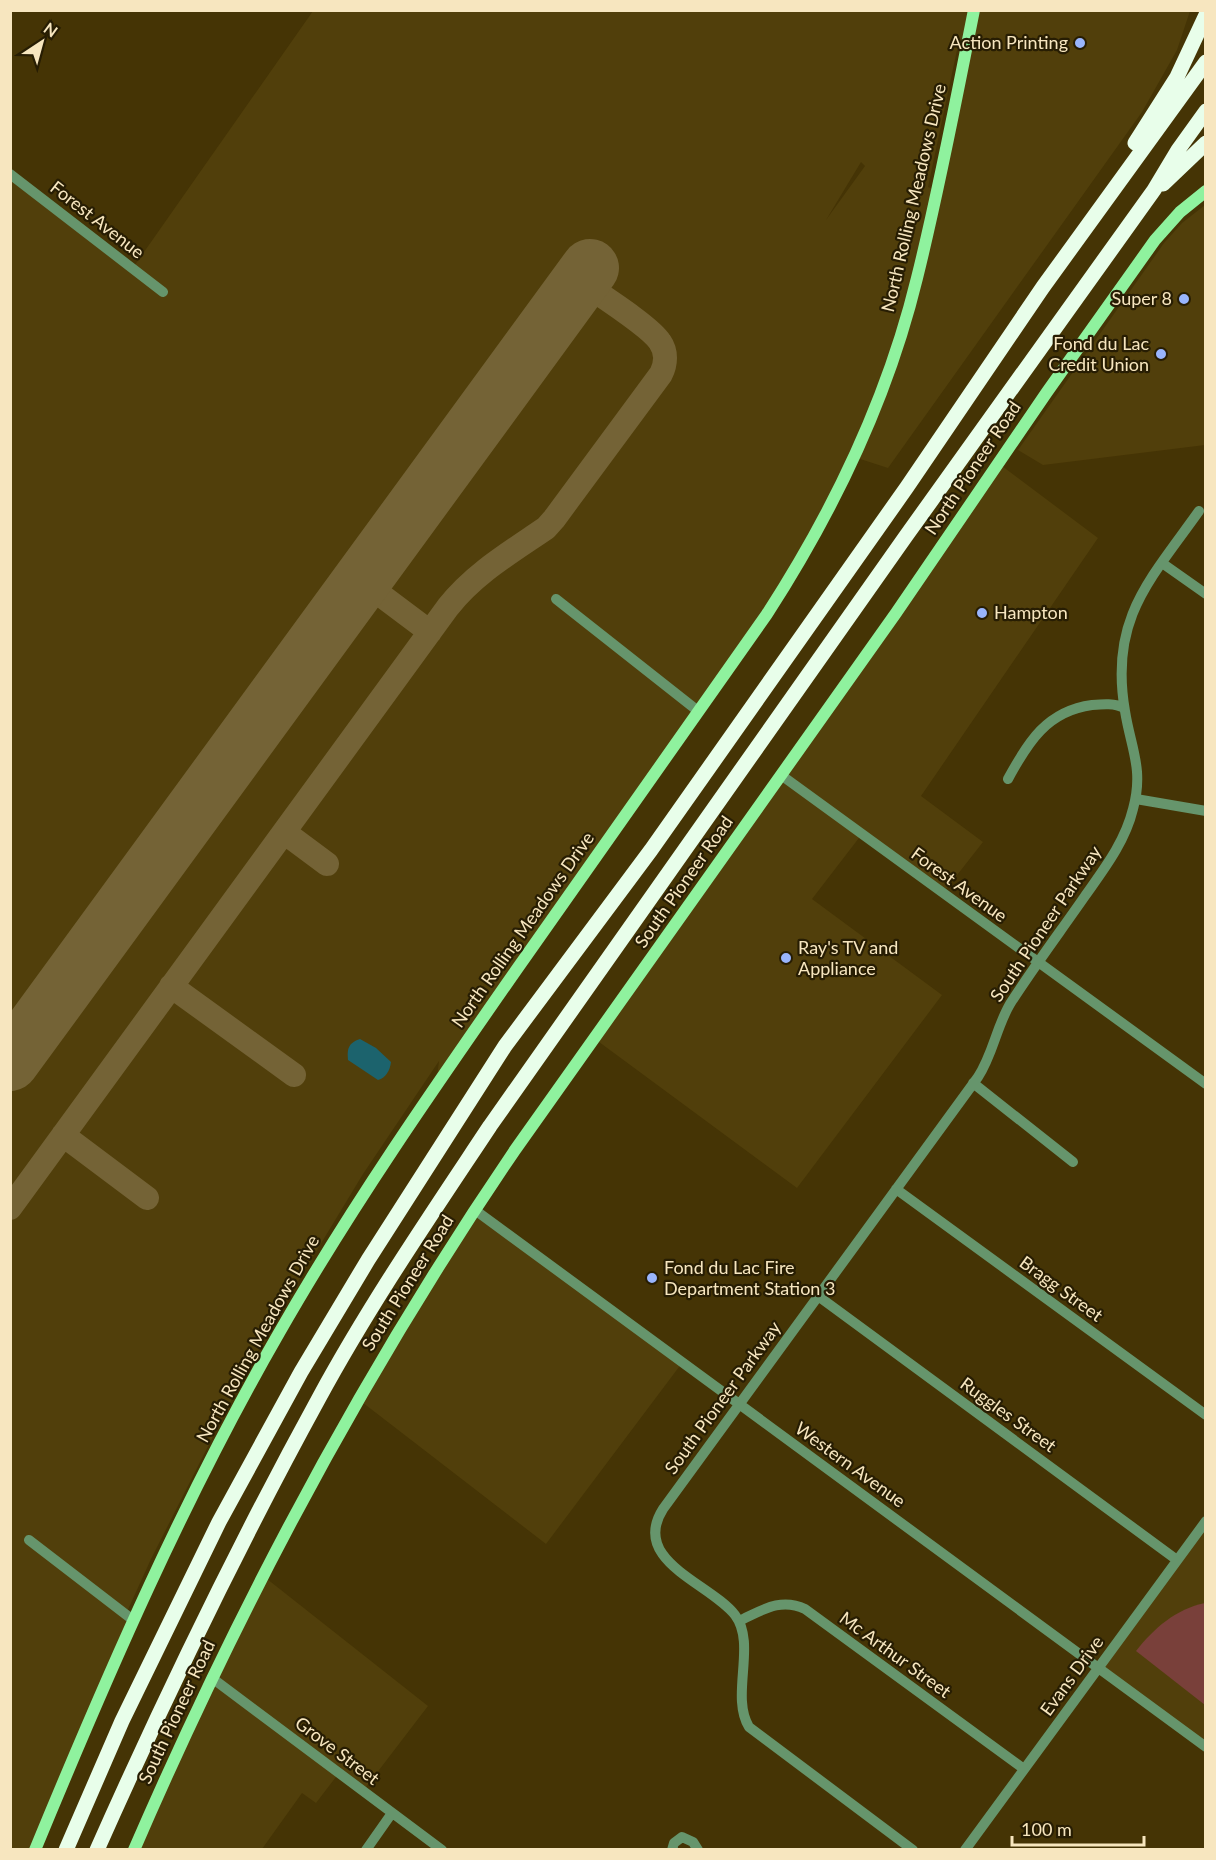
<svg xmlns="http://www.w3.org/2000/svg" width="1216" height="1860" font-family="Lato,sans-serif">
<style>
.built{fill:#513f0b;fill-rule:evenodd}
.green{fill:#79403a}
.water{fill:#1c636d}
.lines{fill:none;stroke-linecap:round;stroke-linejoin:round}
.taxiway{stroke:#746336;stroke-width:24}
.runway{stroke:#746336;stroke-width:58}
.minor{stroke:#66956c;stroke-width:10}
.major{stroke:#8ff29e;stroke-width:12}
.highway{stroke:#e8feea;stroke-width:15}
.poi-dot{fill:#99b5fd;stroke:#271d03;stroke-width:2}
.labels{text-anchor:middle;stroke-width:4.5;stroke-linejoin:round;paint-order:stroke}
.poi-label{font-size:18px;fill:#f7e6bf;stroke:#271d03;text-anchor:end}
.street-label{font-size:18px;fill:#f7e6bf;stroke:#271d03}
</style>
<rect width="100%" height="100%" fill="#453405"/>
<!-- built -->
<path class="built" d="M313 11H1190L1177 50 1142 112 888 468 854 457 796 566 436 1085 439 1061 363 1174 279 1313 240 1383 151 1559 126 1614 133 1620 35 1850 10 1849V180L130 272ZM957 50 965 52 937 191 928 187ZM861 162 865 166 826 220Z
M1205 205V445L1043 465 1018 450 1164 243 1182 223Z
M998 463 1098 538 921 796 983 842 943 893 862 834 812 899 942 995 797 1188 595 1039Z
M475 1210 682 1363 546 1544 358 1399Z
M1205 1521V1748L1098 1668Z
M262 1575 428 1706 363 1791 339 1773 316 1803 302 1793 262 1849 134 1850Z"/>
<!-- green -->
<path class="green" d="M1205 1603H1206L1205 1705 1136 1651C1154 1628 1176 1609 1205 1603Z"/>
<!-- water -->
<path class="water" d="M360 1039 376 1048 391 1062C390 1070 386 1078 378 1080L348 1060C347 1049 348 1043 360 1039Z"/>
<g class="lines">
<!-- taxiway -->
<path class="taxiway" d="M362 581 430 632
M284 832 327 864
M171 986 294 1075
M63 1135 147 1198
M10 1208 448 607C475 573 511 552 546 528L554 519 661 374C666 364 667 352 660 342 650 326 597 293 580 281"/>
<!-- runway -->
<path class="runway" d="M10 1062 590 268"/>
<!-- minor -->
<path class="minor" d="M10 174 163 292
M1162 563 1206 594
M556 599 698 711
M781 775 1206 1084
M1008 779C1028 742 1047 711 1092 705 1103 704 1115 703 1124 708
M1136 799 1206 811
M973 1083 1073 1162
M896 1189 1206 1415
M475 1210 1206 1747
M818 1296 1177 1560
M29 1540 133 1620
M739 1621C761 1611 780 1597 805 1609L1024 1769
M212 1678 442 1850
M366 1850 392 1813
M672 1850 674 1843 682 1837 693 1842 698 1850
M913 1850 749 1727C730 1696 757 1644 735 1615 710 1583 630 1561 663 1509L978 1077C993 1054 996 1028 1010 1004 1033 968 1060 932 1085 896 1104 869 1125 842 1133 809 1144 769 1131 749 1125 711 1109 619 1150 580 1199 511
M965 1850 1206 1521"/>
<!-- major -->
<path class="major" d="M35 1850C108 1673 184 1498 279 1333 351 1207 434 1088 517 969 600 851 684 733 767 614 833 512 888 397 917 278 939 190 956 100 974 10
M134 1850C240 1605 365 1370 515 1150L896 613 1047 392 1155 240 1180 212 1206 191"/>
<!-- highway -->
<path class="highway" d="M1135 143 1177 77 1206 15
M1163 184 1206 143
M66 1850 122 1721 219 1522 301 1372 368 1260 505 1046 651 850 907 487 1043 287 1206 62
M97 1850C165 1697 239 1544 319 1398 370 1304 431 1215 490 1126L906 536 1154 190 1178 150 1206 111"/>
</g>
<!-- markers -->
<g class="poi-dot">
<circle cx="1080" cy="43" r="6"/>
<circle cx="1184" cy="299" r="6"/>
<circle cx="1161" cy="354" r="6"/>
<circle cx="982" cy="613" r="6"/>
<circle cx="786" cy="958" r="6"/>
<circle cx="652" cy="1278" r="6"/>
</g>
<g class="labels">
<!-- poi labels -->
<g class="poi-label">
<text x="1068" y="49">Action Printing</text>
<text x="1172" y="305">Super 8</text>
<text x="1149" y="350">Fond du Lac<tspan x="1149" dy="21">Credit Union</tspan></text>
<text x="994" y="619" text-anchor="start">Hampton</text>
<text x="798" y="954" text-anchor="start">Ray's TV and<tspan x="798" dy="21">Appliance</tspan></text>
<text x="664" y="1274" text-anchor="start">Fond du Lac Fire<tspan x="664" dy="21">Department Station 3</tspan></text>
</g>
<!-- street labels -->
<g class="street-label">
<text transform="translate(914 198) rotate(-77)" y="6">North Rolling Meadows Drive</text>
<text transform="translate(97 220) rotate(38)" y="6">Forest Avenue</text>
<text transform="translate(973 468) rotate(-56)" y="6">North Pioneer Road</text>
<text transform="translate(684 882) rotate(-55)" y="6">South Pioneer Road</text>
<text transform="translate(959 885) rotate(36)" y="6">Forest Avenue</text>
<text transform="translate(1046 924) rotate(-56)" y="6">South Pioneer Parkway</text>
<text transform="translate(523 930) rotate(-55)" y="6">North Rolling Meadows Drive</text>
<text transform="translate(408 1283) rotate(-58)" y="6">South Pioneer Road</text>
<text transform="translate(1061 1289) rotate(36)" y="6">Bragg Street</text>
<text transform="translate(258 1339) rotate(-61)" y="6">North Rolling Meadows Drive</text>
<text transform="translate(723 1398) rotate(-54)" y="6">South Pioneer Parkway</text>
<text transform="translate(1008 1415) rotate(36)" y="6">Ruggles Street</text>
<text transform="translate(850 1465) rotate(36)" y="6">Western Avenue</text>
<text transform="translate(895 1655) rotate(36)" y="6">Mc Arthur Street</text>
<text transform="translate(1072 1676) rotate(-54)" y="6">Evans Drive</text>
<text transform="translate(177 1712) rotate(-65)" y="6">South Pioneer Road</text>
<text transform="translate(337 1751) rotate(37)" y="6">Grove Street</text>
</g>
</g>
<!-- border -->
<rect width="1216" height="1860" fill="none" stroke="#f7e6bf" stroke-width="24"/>
<!-- north arrow -->
<g transform="translate(42 42) rotate(36)" stroke="#271d03" stroke-width="4.5" paint-order="stroke">
<path d="M0-4.5L10 22L0 15L-10 22Z" fill="#f7e6bf"/>
<text y="-9" font-size="16" font-weight="bold" text-anchor="middle" fill="#f7e6bf">N</text>
</g>
<!-- scale -->
<path d="M1012 1836v9h132v-9" fill="none" stroke="#f7e6bf" stroke-width="3"/>
<text x="1021" y="1836" font-size="18" fill="#f7e6bf" stroke="#271d03" stroke-width="4.5" paint-order="stroke">100 m</text>
</svg>
